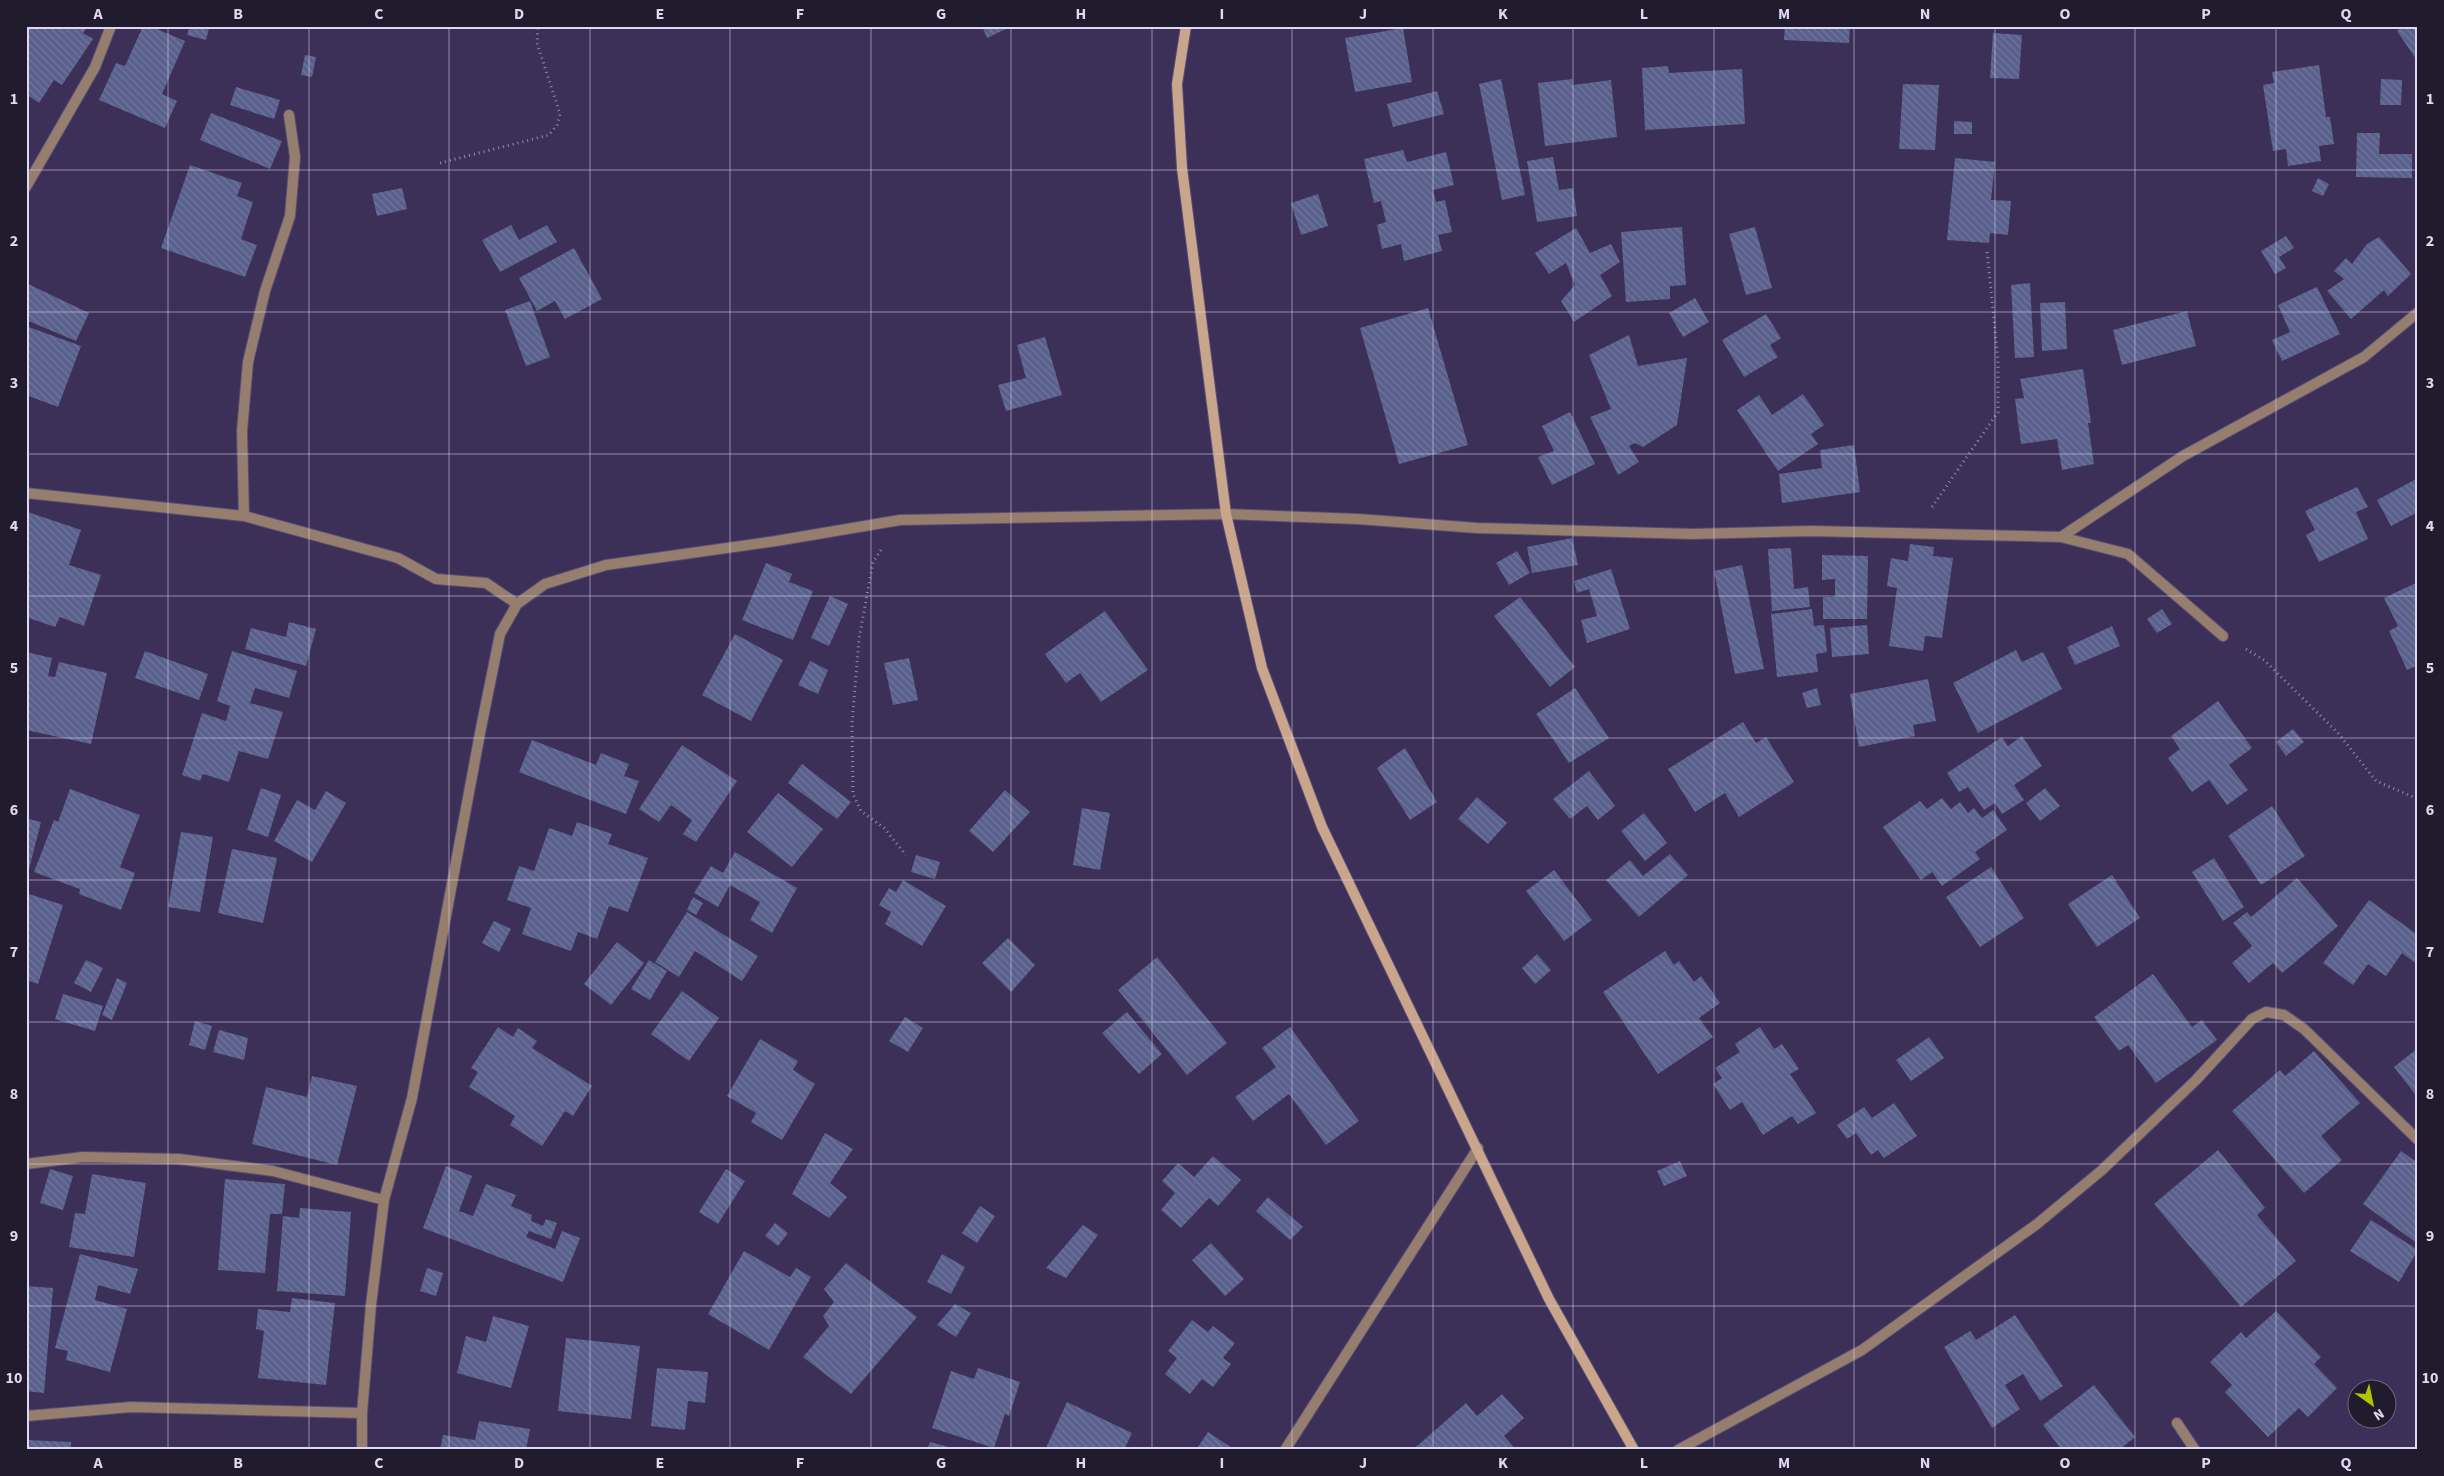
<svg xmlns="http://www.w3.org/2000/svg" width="2444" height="1476" font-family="'Source Sans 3',sans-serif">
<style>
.building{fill:url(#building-back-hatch)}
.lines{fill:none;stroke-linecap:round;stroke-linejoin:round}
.street-casing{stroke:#594d74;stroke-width:12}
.secondary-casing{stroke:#594d74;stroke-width:12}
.path{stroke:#948bac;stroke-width:3;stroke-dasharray:1 4;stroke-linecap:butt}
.street{stroke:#957e6e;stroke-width:10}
.secondary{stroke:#c9a58b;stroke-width:10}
.grid{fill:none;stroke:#ded8f2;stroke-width:1;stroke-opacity:0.55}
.neatline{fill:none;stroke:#ded8f2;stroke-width:2}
.grid-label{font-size:16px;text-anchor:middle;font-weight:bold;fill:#ded8f2}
</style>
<defs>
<pattern id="building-back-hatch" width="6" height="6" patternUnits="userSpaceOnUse" patternTransform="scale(1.25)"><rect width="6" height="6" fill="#59608c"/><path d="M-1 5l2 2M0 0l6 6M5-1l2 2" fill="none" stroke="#70769d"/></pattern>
</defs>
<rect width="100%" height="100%" fill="#3c2f58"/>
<!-- building -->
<path class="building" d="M26 26H88L83 33 93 39 62 85 54 80 39 103 26 94Z
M143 26H150L185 41 162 94 177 101 165 128 99 100 116 63 125 66Z
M190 26 209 28 206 40 187 35Z
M982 26H1007L1008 28 987 38Z
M1785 26H1850L1849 43 1784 40Z
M2404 26H2418V62L2397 31Z
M1403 28 1412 82 1355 92 1345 38Z
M1993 33 2022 35 2019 79 1990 78Z
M305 55 316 57 312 77 301 75Z
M2319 65 2326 117H2330L2334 144 2319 146 2321 161 2288 166 2286 149 2273 151 2263 85 2274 83 2272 72Z
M1668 66 1669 73 1742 69 1745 124 1645 130 1642 68Z
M1501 79 1525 195 1502 200 1479 84Z
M1572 79 1573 85 1611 80 1617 137 1545 146 1538 83Z
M2381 79 2402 80 2401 105H2380Z
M1903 84 1939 85 1935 150 1899 149Z
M236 87 280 100 274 119 230 105Z
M1437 91 1444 114 1393 127 1387 104Z
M211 113 282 141 270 169 200 140Z
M1954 121 1972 122V134H1954Z
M2357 133H2380L2379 154H2412V178L2356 177Z
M1403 150 1407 162 1446 152 1454 185 1433 190 1436 202 1445 200 1452 232 1438 235 1442 251 1404 261 1401 244 1382 249 1377 225 1386 222 1381 201 1374 203 1364 159Z
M1553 157 1559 190 1573 188 1577 216 1537 222 1527 161Z
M1955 158 1995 162 1991 200 2011 201 2008 235 1990 233 1989 243 1947 240Z
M190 165 242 183 237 196 253 202 241 239 257 245 245 277 161 248Z
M2318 178 2329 184 2323 196 2312 191Z
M402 188 407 209 377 216 372 194Z
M1318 194 1328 226 1301 235 1291 203Z
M511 225 519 240 547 225 557 242 500 272 482 240Z
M1682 227 1686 285 1670 286V299L1626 302 1621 232Z
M1755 227 1772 288 1746 295 1729 234Z
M1576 228 1590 253 1611 244 1620 262 1600 275 1612 296 1574 322 1561 301 1575 285 1566 263 1549 274 1535 253Z
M2286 236 2294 248 2279 257 2286 268 2275 274 2261 251Z
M2379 237 2411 274 2388 296 2384 290 2351 319 2327 291 2344 279 2334 271 2346 258 2352 264 2367 244Z
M574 248 602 299 565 319 555 301 537 311 519 278Z
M26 283 89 313 76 341 26 320Z
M2030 283 2034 357 2015 358 2011 285Z
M2317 287 2340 334 2282 361 2272 340 2290 332 2278 305Z
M1695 298 1709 322 1683 337 1669 313Z
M530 301 550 357 526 366 505 310Z
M2065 302 2067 349 2042 351 2040 303Z
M1428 308 1468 445 1399 464 1360 328Z
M2187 311 2196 346 2122 365 2113 330Z
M1766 314 1781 338 1770 345 1778 357 1744 377 1722 340Z
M26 326 81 346 58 407 26 395Z
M1629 335 1638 366 1687 358 1677 425 1643 447 1635 443 1629 446 1639 462 1618 475 1590 417 1611 409 1589 355Z
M1045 337 1062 395 1006 411 998 385 1026 378 1017 345Z
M2083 369 2091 423H2088L2094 464 2062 470 2057 439 2021 444 2015 399 2024 398 2020 379Z
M1803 394 1824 425 1811 434 1818 444 1778 471 1737 410 1759 395 1772 415Z
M1570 412 1595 464 1552 485 1538 457 1554 451 1542 426Z
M1854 445 1860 492 1782 503 1779 474 1822 468 1820 450Z
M2418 478V512L2391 526 2377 500Z
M2357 487 2368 507 2356 512 2368 539 2319 562 2306 535 2315 530 2305 511Z
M28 512 81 530 69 565 101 575 84 626 60 617 55 627 26 617Z
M1572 538 1578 565 1532 573 1527 547Z
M1910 544 1934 547 1933 556 1953 558 1942 638 1925 636 1923 651 1889 646 1897 588 1887 586 1891 558 1908 561Z
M1791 548 1794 589 1808 587 1810 607 1772 611 1768 549Z
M1517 551 1530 573 1509 585 1496 563Z
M1822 555 1868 556 1867 619H1823V597H1835V579L1822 580Z
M766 563 792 574 789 582 813 591 793 640 742 620Z
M1742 565 1764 669 1735 674 1714 571Z
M1611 569 1630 629 1587 643 1581 620 1597 616 1589 589 1577 593 1574 581Z
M2418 582V665L2407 670 2389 631 2398 626 2384 598Z
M830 596 848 604 829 646 811 638Z
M1520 597 1575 667 1550 687 1494 616Z
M1812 609 1814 626 1824 625 1827 652 1816 654 1818 672 1777 677 1771 614Z
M2162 609 2172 624 2157 633 2147 619Z
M1105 611 1148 670 1101 702 1080 673 1066 683 1045 654Z
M289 622 316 629 306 666 245 649 251 628 286 637Z
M1867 625 1869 654 1832 657 1830 628Z
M2112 626 2120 646 2075 665 2067 647Z
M735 634 783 660 751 721 702 695Z
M2016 650 2022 662 2043 652 2062 689 1978 733 1953 683Z
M145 651 208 674 199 700 135 678Z
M232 651 297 671 289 698 255 688 250 703 283 712 268 759 239 751 229 782 203 774 200 781 182 775 202 713 226 721 230 706 217 701Z
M26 652 52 658 48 676 55 677 59 662 107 673 91 744 26 730Z
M909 658 918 700 893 705 884 663Z
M810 661 828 670 818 694 798 685Z
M1928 679 1936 721 1913 725 1915 736 1859 747 1850 694Z
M1575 688 1609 738 1569 763 1536 714Z
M1817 688 1821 705 1807 708 1802 693Z
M2218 701 2252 748 2229 765 2248 790 2227 805 2209 780 2192 792 2168 758 2180 749 2171 736Z
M1743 722 1756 743 1766 737 1794 782 1739 817 1725 793 1695 812 1668 769Z
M2293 729 2304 742 2286 756 2276 742Z
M2022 736 2042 766 2014 785 2024 800 2002 814 1995 803 1984 810 1968 787 1959 792 1947 773 2002 737 2008 746Z
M532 740 596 765 601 753 629 764 624 776 639 781 626 814 519 772Z
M682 745 737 781 696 842 683 834 692 820 671 805 659 822 639 809Z
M1405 748 1437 802 1410 820 1377 768Z
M802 764 851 802 837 819 788 783Z
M1589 771 1615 806 1598 820 1587 806 1570 819 1553 799Z
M261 788 281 795 268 837 247 830Z
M2045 788 2060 806 2040 821 2026 803Z
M70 789 140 815 120 867 135 873 121 910 79 894 80 889 34 872 54 820 58 822Z
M1005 790 1030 812 993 852 969 831Z
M326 791 346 803 312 862 274 841 297 800 315 810Z
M778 793 823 829 792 867 747 832Z
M1477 797 1507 823 1488 844 1458 819Z
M1942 798 1951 809 1960 802 1968 813 1974 808 1982 818 1993 810 2007 830 1975 852 1980 859 1942 886 1932 872 1921 880 1883 827 1920 801 1927 809Z
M2272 806 2305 856 2261 885 2228 836Z
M1082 808 1110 813 1100 870 1073 865Z
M1644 813 1667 843 1645 861 1621 831Z
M29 819 41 822 27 877 26 831Z
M577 822 612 834 608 844 648 858 628 912 609 906 597 939 578 932 571 951 522 934 531 908 507 900 519 866 534 871 549 828 572 836Z
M181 832 213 837 200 912 168 907Z
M232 849 277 858 263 923 218 913Z
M735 852 797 888 772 933 750 920 760 902 730 885 718 907 694 893 711 866 723 873Z
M1670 854 1688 875 1639 917 1606 880 1630 860 1643 876Z
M916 855 940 862 935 879 911 872Z
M2214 858 2244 907 2223 921 2192 872Z
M1991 867 2024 918 1980 947 1946 897Z
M1554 870 1592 920 1564 941 1526 891Z
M2112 875 2140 918 2097 947 2068 904Z
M2297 878 2338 926 2282 973 2273 963 2249 983 2232 963 2252 946 2233 923 2247 912 2251 917Z
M903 880 946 906 922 946 885 924 891 912 879 905 889 888 896 892Z
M26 893 63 905 38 984 26 980Z
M693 897 703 903 696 915 687 910Z
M2369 900 2418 935V965L2402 953 2386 976 2368 964 2353 985 2323 963Z
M687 912 758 956 742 981 695 951 679 977 655 962Z
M494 921 511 929 499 952 482 943Z
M1008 938 1035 965 1011 992 982 963Z
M617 942 644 963 611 1005 584 984Z
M1665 951 1674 965 1679 961 1694 982 1701 976 1720 1003 1699 1018 1713 1037 1658 1074 1603 992Z
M1537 954 1551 970 1535 984 1522 968Z
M1157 957 1227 1043 1187 1075 1118 990Z
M86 960 103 968 91 992 74 983Z
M649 960 667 971 650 1000 631 989Z
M2153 974 2192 1027 2202 1020 2217 1040 2156 1083 2128 1045 2119 1051 2094 1017Z
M117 978 127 983 112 1020 102 1015Z
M682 991 719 1018 689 1061 651 1034Z
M63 994 103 1006 95 1031 55 1019Z
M1127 1012 1162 1054 1139 1074 1102 1033Z
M905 1017 923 1028 908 1052 889 1041Z
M195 1021 212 1026 205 1050 189 1045Z
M498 1027 513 1037 518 1028 537 1041 532 1048 592 1086 573 1116 565 1111 542 1146 510 1125 515 1116 469 1087 478 1072 471 1068Z
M1290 1027 1359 1121 1326 1145 1289 1094 1253 1121 1235 1097 1276 1067 1262 1048Z
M1760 1027 1774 1049 1782 1044 1799 1069 1790 1074 1816 1113 1798 1124 1792 1116 1763 1135 1742 1102 1730 1110 1713 1084 1722 1078 1715 1068 1740 1052 1735 1044Z
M219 1030 248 1038 244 1060 213 1052Z
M1929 1037 1944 1058 1911 1081 1896 1060Z
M760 1039 798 1061 793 1070 815 1084 782 1140 751 1122 756 1113 727 1096Z
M2418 1048V1098L2394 1067Z
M2314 1051 2360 1103 2321 1136 2342 1160 2304 1193 2232 1111 2280 1070 2285 1076Z
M312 1076 357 1086 337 1165 252 1144 266 1087 307 1097Z
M1894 1103 1917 1136 1884 1158 1878 1150 1871 1155 1856 1133 1847 1139 1837 1125 1864 1107 1872 1118Z
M825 1133 853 1149 830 1183 847 1197 829 1218 792 1194Z
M2218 1150 2265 1208 2257 1215 2296 1261 2241 1307 2154 1204Z
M2401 1151 2418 1163V1244L2363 1204Z
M1213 1156 1241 1180 1218 1206 1209 1198 1181 1228 1161 1210 1175 1193 1162 1181 1178 1163 1194 1177Z
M1680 1161 1687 1176 1664 1186 1657 1171Z
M446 1166 472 1176 459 1211 473 1216 486 1184 516 1195 511 1206 532 1215 531 1221 543 1226 546 1219 557 1223 551 1239 529 1231 526 1237 555 1249 562 1231 580 1238 563 1282 423 1228Z
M50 1169 73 1176 63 1210 40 1203Z
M726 1169 745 1181 718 1224 699 1212Z
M92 1174 146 1183 134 1257 69 1247 75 1213 85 1214Z
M225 1179 285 1184 282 1214H270L265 1273 218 1270Z
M1268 1197 1303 1227 1290 1240 1256 1211Z
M980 1206 995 1216 977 1243 962 1233Z
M300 1208 351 1212 345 1296 277 1291 283 1216 299 1218Z
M2371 1220 2418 1250 2399 1282 2350 1251Z
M775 1223 788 1233 778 1246 765 1236Z
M1083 1225 1098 1235 1066 1278 1046 1268Z
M1211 1243 1244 1279 1225 1296 1192 1260Z
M744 1251 790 1277 796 1268 811 1277 769 1350 708 1314Z
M80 1254 138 1269 130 1294 98 1285 95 1300 127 1309 110 1372 66 1360 68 1351 55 1348Z
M942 1254 965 1267 951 1294 927 1282Z
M846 1263 917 1317 851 1394 803 1357 829 1326 823 1316 834 1302 824 1289Z
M427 1268 443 1273 436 1296 420 1291Z
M26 1286 53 1288 44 1393 26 1391Z
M292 1298 335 1303 326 1385 258 1378 264 1331 256 1329 258 1309 290 1312Z
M955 1304 971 1313 956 1337 937 1325Z
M2276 1311 2321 1357 2314 1364 2337 1388 2308 1417 2299 1408 2268 1437 2225 1392 2232 1385 2210 1362 2241 1332 2246 1338Z
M2015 1315 2063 1386 2040 1401 2023 1374 2005 1385 2020 1409 1992 1428 1944 1347 1970 1331 1976 1340Z
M493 1316 529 1326 511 1388 457 1373 466 1336 486 1342Z
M1192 1320 1208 1332 1213 1326 1235 1343 1223 1358 1231 1364 1213 1387 1202 1379 1190 1394 1165 1374 1177 1358 1168 1351Z
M566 1338 640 1346 631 1419 558 1411Z
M657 1368 708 1372 705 1403 688 1401 685 1430 651 1426Z
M978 1368 1020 1382 1009 1416 1005 1414 994 1448 932 1428 951 1371 974 1379Z
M2094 1385 2135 1437 2119 1450H2062L2043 1425Z
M1502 1394 1524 1418 1504 1436 1516 1450H1418L1416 1447 1466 1403 1477 1416Z
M1067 1402 1132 1433 1124 1450H1045Z
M479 1421 530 1429 526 1450H440L443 1435 475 1440Z
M1208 1432 1235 1450H1196Z
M26 1440 71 1442V1450H26Z
M930 1442 956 1449V1450H927Z"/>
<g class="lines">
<defs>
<path id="street" d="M26 187 95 67 111 26
M26 493 244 516 398 558 436 579 486 583 517 604
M244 516 242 431 248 362 265 291 290 216 295 157 289 115
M2061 537 2128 554 2223 636
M26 1164 83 1157 179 1159 273 1171 384 1200
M26 1416 131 1407 362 1413
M2177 1423 2195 1450
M362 1450V1413L371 1305 384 1200 412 1098 481 728 500 634 517 604 545 584 606 565 776 541 900 520 1226 514 1358 519 1477 528 1693 534 1812 531 2061 537 2183 456 2364 357 2417 313
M1285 1450 1478 1148
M1678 1450 1862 1350 2037 1224 2102 1170 2196 1080 2252 1019 2266 1012 2284 1015 2304 1029 2418 1140"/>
<path id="secondary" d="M1186 26 1177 84 1182 168 1226 514 1262 668 1322 827 1549 1299 1634 1450"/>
</defs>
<!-- street casing -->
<use href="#street" class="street-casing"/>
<!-- secondary casing -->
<use href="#secondary" class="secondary-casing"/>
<!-- path -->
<path class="path" d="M440 163 549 135 557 125 560 114 537 43 538 26
M1932 507 1998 412V360L1987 251
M881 550 873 562 859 639 852 724 853 794 861 811 884 828 906 855
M2246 649 2264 660 2338 733 2376 781 2418 799"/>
<!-- street -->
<use href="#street" class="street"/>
<!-- secondary -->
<use href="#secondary" class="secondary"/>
</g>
<!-- grid -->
<path class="grid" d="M168 26V1450M309 26V1450M449 26V1450M590 26V1450M730 26V1450M871 26V1450M1011 26V1450M1152 26V1450M1292 26V1450M1433 26V1450M1573 26V1450M1714 26V1450M1854 26V1450M1995 26V1450M2135 26V1450M2276 26V1450M26 170H2418M26 312H2418M26 454H2418M26 596H2418M26 738H2418M26 880H2418M26 1022H2418M26 1164H2418M26 1306H2418"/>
<!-- border -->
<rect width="2444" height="1476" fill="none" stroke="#211b2e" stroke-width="55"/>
<!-- north arrow -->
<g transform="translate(2372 1404) rotate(147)"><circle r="24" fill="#211b2e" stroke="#6d677c"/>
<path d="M0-4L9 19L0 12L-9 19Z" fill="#b1c500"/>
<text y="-8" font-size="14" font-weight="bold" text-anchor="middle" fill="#ded8f2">N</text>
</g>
<rect x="28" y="28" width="2388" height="1420" class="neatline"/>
<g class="grid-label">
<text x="98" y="19">A</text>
<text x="238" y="19">B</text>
<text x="379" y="19">C</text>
<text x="519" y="19">D</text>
<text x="660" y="19">E</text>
<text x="800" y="19">F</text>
<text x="941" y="19">G</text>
<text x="1081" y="19">H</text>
<text x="1222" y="19">I</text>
<text x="1363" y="19">J</text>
<text x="1503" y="19">K</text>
<text x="1644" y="19">L</text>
<text x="1784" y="19">M</text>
<text x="1925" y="19">N</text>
<text x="2065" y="19">O</text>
<text x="2206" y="19">P</text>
<text x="2346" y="19">Q</text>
<text x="14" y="104">1</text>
<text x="2430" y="104">1</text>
<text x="14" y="246">2</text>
<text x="2430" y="246">2</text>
<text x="14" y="388">3</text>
<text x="2430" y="388">3</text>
<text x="14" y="531">4</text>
<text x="2430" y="531">4</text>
<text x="14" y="673">5</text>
<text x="2430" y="673">5</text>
<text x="14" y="815">6</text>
<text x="2430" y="815">6</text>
<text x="14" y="957">7</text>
<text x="2430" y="957">7</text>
<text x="14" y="1099">8</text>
<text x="2430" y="1099">8</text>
<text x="14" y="1241">9</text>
<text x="2430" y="1241">9</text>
<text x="14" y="1383">10</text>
<text x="2430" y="1383">10</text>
<text x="98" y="1468">A</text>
<text x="238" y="1468">B</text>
<text x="379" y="1468">C</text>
<text x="519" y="1468">D</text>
<text x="660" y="1468">E</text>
<text x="800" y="1468">F</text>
<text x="941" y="1468">G</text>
<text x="1081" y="1468">H</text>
<text x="1222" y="1468">I</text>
<text x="1363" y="1468">J</text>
<text x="1503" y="1468">K</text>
<text x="1644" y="1468">L</text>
<text x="1784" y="1468">M</text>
<text x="1925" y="1468">N</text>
<text x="2065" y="1468">O</text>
<text x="2206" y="1468">P</text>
<text x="2346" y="1468">Q</text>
</g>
</svg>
